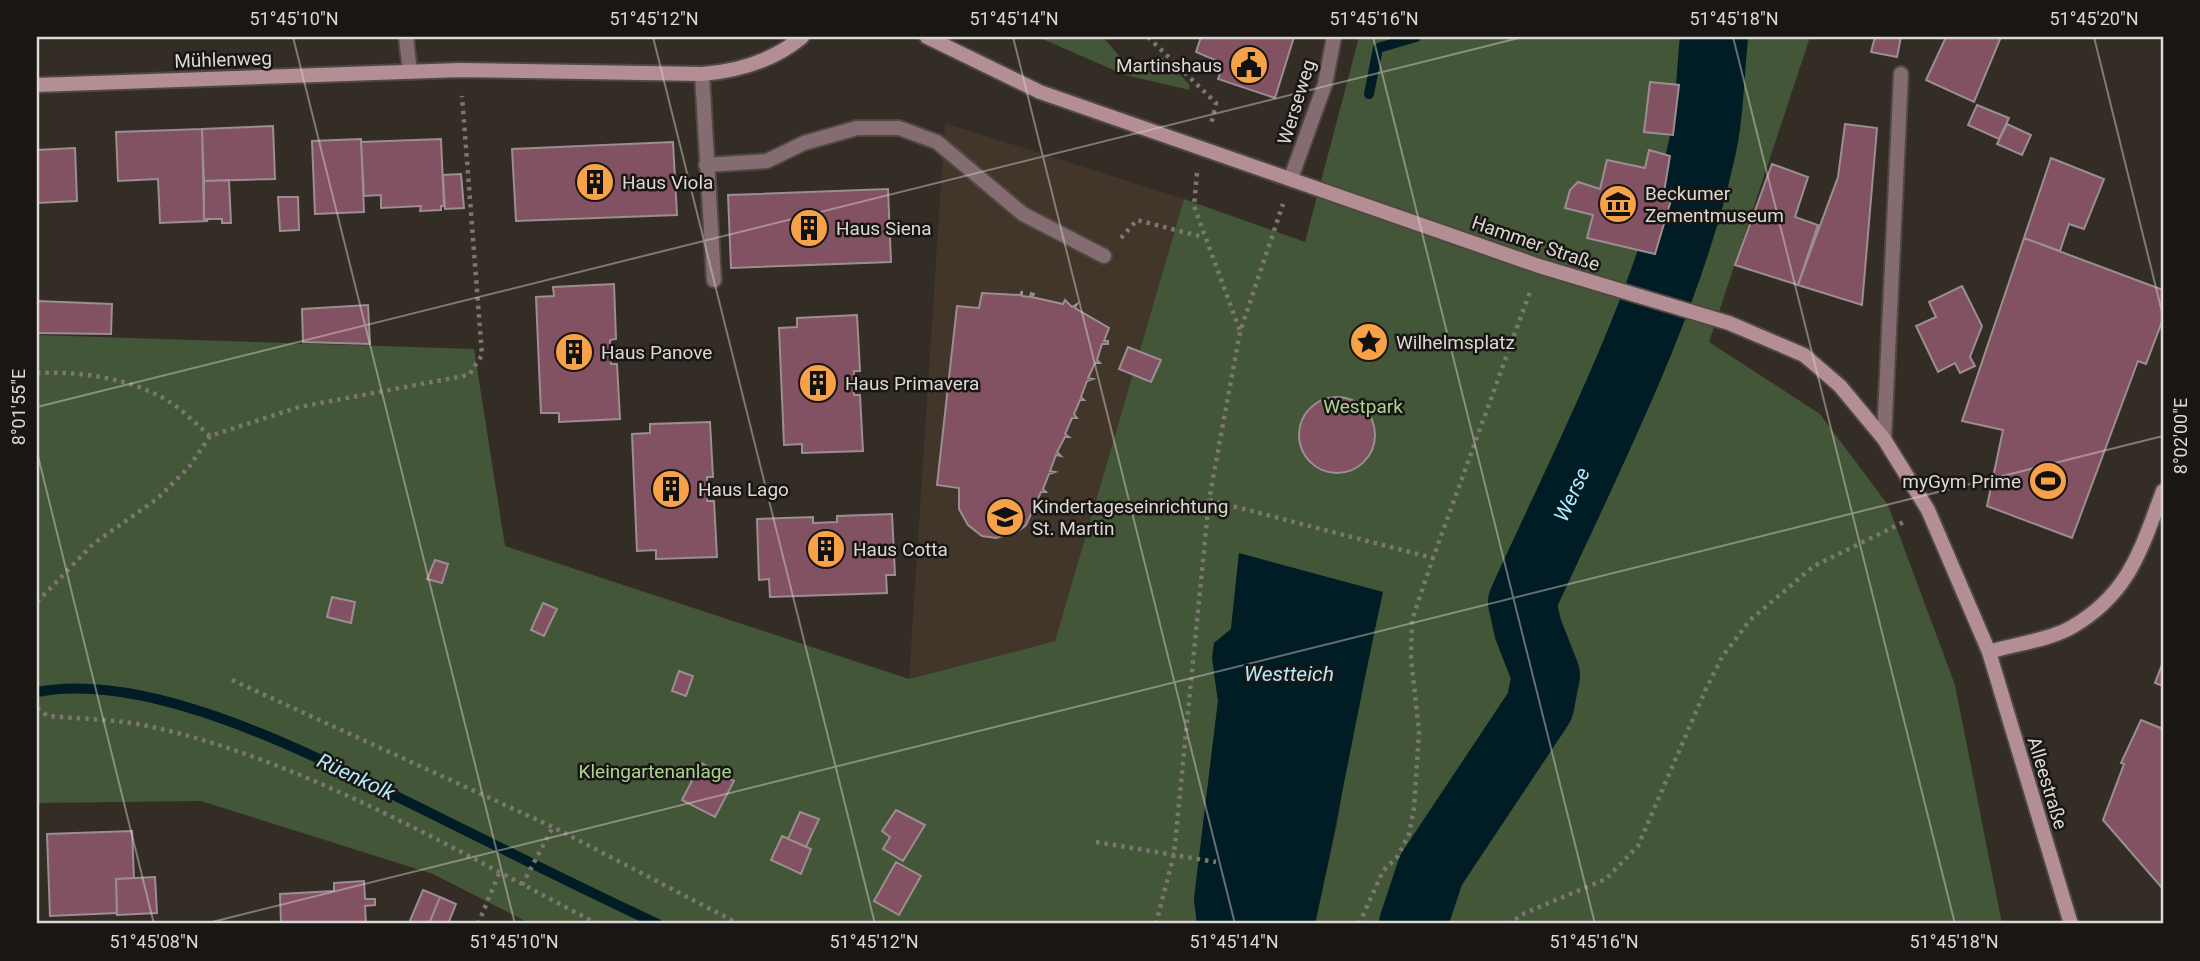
<svg xmlns="http://www.w3.org/2000/svg" width="2200" height="961" font-family="Roboto,sans-serif">
<style>
.built{fill:#413629}
.green{fill:#435637}
.water{fill:#001c24}
.lines{fill:none;stroke-linecap:round;stroke-linejoin:round}
.stream{stroke:#001c24;stroke-width:10}
.river{stroke:#001c24;stroke-width:68}
.building{fill:#825263;stroke:#9b8e92;stroke-width:2}
.lane-casing{stroke:#4f4842;stroke-width:18}
.street-casing{stroke:#4f4842;stroke-width:18}
.secondary-casing{stroke:#4f4842;stroke-width:18}
.path{stroke:#7c7670;stroke-width:4.5;stroke-dasharray:3.5 5;stroke-linecap:butt}
.lane{stroke:#846c70;stroke-width:14}
.street{stroke:#846c70;stroke-width:14}
.secondary{stroke:#b48e95;stroke-width:14}
.ticks{fill:none;stroke:#dcd8d3;stroke-width:2;stroke-opacity:0.45}
.labels{text-anchor:middle;stroke-width:5;stroke-linejoin:round;paint-order:stroke}
.street-label{font-size:19px;fill:#dcd8d3;stroke:#191613}
.poi-label{font-size:19px;fill:#dcd8d3;stroke:#191613;text-anchor:start}
.park-label{font-size:19px;fill:#add592;stroke:#191613}
.water-label{font-size:21px;font-style:italic;fill:#b3e8f9;stroke:#191613}
.neatline{fill:none;stroke:#dcd8d3;stroke-width:2.5}
.ticks-label{font-size:18px;text-anchor:middle;fill:#dcd8d3}
</style>
<rect width="100%" height="100%" fill="#342d26"/>
<!-- built -->
<path class="built" d="M945 123 1184 199 1055 641 909 679Z"/>
<!-- green -->
<path class="green" d="M1038 37H1103L1132 71 1162 57 1189 84 1190 90 1125 75Z
M1359 37H1810L1709 342 1820 414 1888 505 1955 685 2002 924H1315L1337 824 1350 743 1239 554 1231 629 1214 643V673L1218 701 1194 899 1197 924H531L433 874 201 801 37 803V335L474 349 505 546 909 679 1055 641 1184 199 1305 242Z"/>
<!-- water -->
<path class="water" d="M1239 553 1383 592C1359 702 1339 814 1315 924H1197L1194 899 1218 701 1212 658 1214 643 1231 629Z"/>
<g class="lines">
<!-- stream -->
<path class="stream" d="M1369 94 1378 48 1416 37
M37 692C151 670 312 755 414 805 495 845 576 886 658 924"/>
<!-- river -->
<path class="river" id="s1" d="M1413 924 1431 870 1540 706 1546 675 1528 629 1522 602C1587 459 1667 306 1701 153 1710 116 1710 75 1714 37"/>
</g>
<!-- building -->
<path class="building" d="M1201 37H1294L1275 98 1218 79 1220 74 1211 71 1215 60 1196 52Z
M1875 37H1901L1897 57 1871 52Z
M1946 37H2001L1974 102 1926 80Z
M1650 82 1679 85 1673 135 1644 132Z
M1977 105 2009 118 1999 139 1968 125Z
M1845 124 1877 128 1862 305 1798 285 1838 177Z
M2007 124 2031 135 2022 155 1997 144Z
M273 126 275 179 204 181 202 129Z
M202 129 204 219 208 221 160 223 158 179 118 181 116 132Z
M361 139 364 212 315 214 312 141Z
M441 139 444 206H441V210L420 211 421 206 381 208V195L364 196 361 142Z
M673 142 677 215 516 221 512 149Z
M75 148 77 201 37 203V150Z
M1649 150 1670 156 1663 198 1671 200 1655 254 1587 238 1593 215 1565 208 1570 190 1578 182 1600 189 1607 160 1645 168Z
M2051 158 2104 179 2084 229 2069 224 2060 251 2024 238Z
M1772 164 1808 177 1795 217 1818 225 1798 285 1735 265Z
M461 174 464 208 445 209 443 175Z
M204 181 229 180 231 223H222V219H204Z
M888 189 891 262 731 268 728 195Z
M278 197H298L299 230 280 231Z
M2024 238 2163 290V319L2146 364 2138 361 2072 538 1987 506 2003 430 1962 421Z
M614 284 616 339 610 340 611 364H617L620 419 559 422V413H541L536 297 554 296 553 287Z
M1962 286 1982 326 1970 357 1975 366 1960 373 1955 363 1938 372 1916 326 1936 317 1929 302Z
M1022 291V296L1030 297 1031 293 1034 294 1032 297 1063 304 1065 300 1072 307 1077 304 1075 308 1109 328 1104 341H1108V344H1102L1097 360 1100 363H1095L1088 378 1093 379 1087 381 1081 397 1084 400H1080L1074 414 1077 418H1072L1065 434 1069 437H1065L1057 452 1061 456 1056 455 1050 471 1055 472 1049 474 1043 489 1046 492H1041L1026 525 1017 532 996 538 982 536 968 525 959 509V488L937 485 957 306 979 308 982 293 1020 295Z
M37 301 112 304 111 334 37 333Z
M368 305 370 344 303 342 302 309Z
M857 315 860 371H854V395H860L863 451 802 453V444L784 445 779 328 797 327V318Z
M1128 347 1161 360 1151 382 1119 369Z
M1299 435a38 38 0 1 1 76 0a38 38 0 1 1-76 0Z
M710 422 713 477H707V501H714L717 557 656 559V550L637 551 632 434 650 433V424Z
M892 514 895 575H886L887 593 770 597 769 579 759 580 757 519 813 517V523L837 522V516Z
M435 560 448 564 442 583 427 579Z
M332 597 355 602 351 623 327 617Z
M543 603 557 609 544 636 531 630Z
M2163 662V686L2155 683Z
M679 671 693 676 686 696 672 691Z
M2141 720 2163 729V889L2103 820 2124 764 2121 763Z
M701 763 734 781 715 817 682 800Z
M896 810 925 825 903 861 883 849 890 837 882 831Z
M800 812 819 819 806 847 788 839Z
M132 831 134 878 116 879 117 913 50 916 47 834Z
M782 836 811 849 801 874 771 860Z
M896 862 921 876 899 915 874 901Z
M155 877 157 913 117 915 116 879Z
M364 881 365 899H375V905L365 906 366 924H281L280 894 334 891V883Z
M423 890 440 897 429 924H412L409 923Z
M440 897 456 904 448 924H429Z"/>
<g class="lines">
<defs>
<path id="lane" d="M406 37 410 72
M702 74 714 280
M706 165 767 161 804 143 857 128H899L937 142 1023 214 1104 256
M1884 439 1901 74"/>
<path id="street" d="M1291 178 1325 84 1334 37"/>
<path id="secondary" d="M927 37 1040 92 1539 266 1729 323 1804 355 1840 386 1884 439 1928 510 1989 652 2071 924
M37 85 460 70 702 74C739 71 773 61 802 37
M1989 652C2015 644 2049 640 2072 627 2130 593 2141 549 2163 491"/>
</defs>
<!-- lane casing -->
<use href="#lane" class="lane-casing"/>
<!-- street casing -->
<use href="#street" class="street-casing"/>
<!-- secondary casing -->
<use href="#secondary" class="secondary-casing"/>
<!-- path -->
<path class="path" d="M1148 37 1216 103 1211 125
M1197 173 1194 206 1240 331
M1121 238 1137 220 1203 237
M37 373C79 371 131 378 168 401 183 410 197 425 210 436
M1209 500 1433 558 1531 289
M37 602 93 544 157 499 189 467 210 436 299 407 469 375 482 355 462 96
M232 680 553 827 739 924
M37 708 48 716C81 719 116 719 148 726 303 759 458 852 598 924
M1096 842 1216 862
M522 885 553 827
M478 924 500 871
M1156 924 1174 854 1209 500 1240 332 1283 204
M1359 924 1383 871 1397 857 1409 834 1414 808 1419 732 1411 658 1412 620 1433 558
M1508 924 1525 913 1606 879 1638 846 1705 691 1722 657 1750 620 1814 566 1906 521"/>
<!-- lane -->
<use href="#lane" class="lane"/>
<!-- street -->
<use href="#street" class="street"/>
<!-- secondary -->
<use href="#secondary" class="secondary"/>
</g>
<!-- ticks -->
<path class="ticks" d="M293 37 515 924M653 37 875 924M1013 37 1235 924M1373 37 1595 924M1733 37 1955 924M2094 37 2163 316M37 407 1523 37M37 452 154 924M204 924 2163 436"/>
<!-- icons -->
<defs>
<symbol id="civic-disc" viewBox="-11 -11 22 22"><circle r="9.5" fill="#f7a149" stroke="#191613"/><path d="M-.6-6.5H3V-4.5H.6V-3L4-1V1h2V6H-6V1h2V-1L-.6-3ZM-1.2 2.5V6h2.4V2.5Z" fill="#111"/></symbol>
<symbol id="building-disc" viewBox="-11 -11 22 22"><circle r="9.5" fill="#f7a149" stroke="#191613"/><path d="M-4-6H4V6H1V3H-1V6H-4ZM-2.5-4.3h1.7v1.8h-1.7ZM.8-4.3h1.7v1.8H.8ZM-2.5-1h1.7V.8h-1.7ZM.8-1h1.7V.8H.8Z" fill="#111"/></symbol>
<symbol id="museum-disc" viewBox="-11 -11 22 22"><circle r="9.5" fill="#f7a149" stroke="#191613"/><path d="M0-6L6-3V-2H-6V-3ZM-5-1h2V3h-2ZM-1-1h2V3h-2ZM3-1h2V3H3ZM-6 4H6V6H-6Z" fill="#111"/></symbol>
<symbol id="sight-disc" viewBox="-11 -11 22 22"><circle r="9.5" fill="#f7a149" stroke="#191613"/><path d="M0-6L1.8-2.2L6-1.7L2.9 1.2L3.7 5.4L0 3.3L-3.7 5.4L-2.9 1.2L-6-1.7L-1.8-2.2Z" fill="#111"/></symbol>
<symbol id="stadium-disc" viewBox="-11 -11 22 22"><circle r="9.5" fill="#f7a149" stroke="#191613"/><path d="M0-5a6.5 5 0 1 0 0 10a6.5 5 0 1 0 0-10ZM-3.5-1.8h7v3.6h-7Z" fill="#111"/></symbol>
<symbol id="school-disc" viewBox="-11 -11 22 22"><circle r="9.5" fill="#f7a149" stroke="#191613"/><path d="M0-5L7-2L0 1L-7-2ZM-4 1L0 2.5L4 1V4Q0 6-4 4Z" fill="#111"/></symbol>
</defs>
<g fill-rule="evenodd">
<use href="#civic-disc" x="1227" y="43" width="44" height="44"/>
<use href="#building-disc" x="573" y="160" width="44" height="44"/>
<use href="#museum-disc" x="1596" y="182" width="44" height="44"/>
<use href="#building-disc" x="787" y="206" width="44" height="44"/>
<use href="#sight-disc" x="1347" y="320" width="44" height="44"/>
<use href="#building-disc" x="552" y="330" width="44" height="44"/>
<use href="#building-disc" x="796" y="361" width="44" height="44"/>
<use href="#stadium-disc" x="2026" y="459" width="44" height="44"/>
<use href="#building-disc" x="649" y="467" width="44" height="44"/>
<use href="#school-disc" x="983" y="495" width="44" height="44"/>
<use href="#building-disc" x="804" y="527" width="44" height="44"/>
</g>
<g class="labels">
<!-- street labels -->
<g class="street-label">
<text transform="translate(223 59) rotate(-2)" y="7">Mühlenweg</text>
<text transform="translate(1296 102) rotate(-73)" y="7">Werseweg</text>
<text transform="translate(1536 243) rotate(19)" y="7">Hammer Straße</text>
<text transform="translate(2048 783) rotate(73)" y="7">Alleestraße</text>
</g>
<!-- poi labels -->
<g class="poi-label">
<text x="1222" y="72" text-anchor="end">Martinshaus</text>
<text x="622" y="189">Haus Viola</text>
<text x="1645" y="200">Beckumer<tspan x="1645" dy="22">Zementmuseum</tspan></text>
<text x="836" y="235">Haus Siena</text>
<text x="1396" y="349">Wilhelmsplatz</text>
<text x="601" y="359">Haus Panove</text>
<text x="845" y="390">Haus Primavera</text>
<text x="2021" y="488" text-anchor="end">myGym Prime</text>
<text x="698" y="496">Haus Lago</text>
<text x="1032" y="513">Kindertageseinrichtung<tspan x="1032" dy="22">St. Martin</tspan></text>
<text x="853" y="556">Haus Cotta</text>
</g>
<!-- park labels -->
<g class="park-label">
<text x="1363" y="413">Westpark</text>
<text x="655" y="778">Kleingartenanlage</text>
</g>
<!-- water labels -->
<g class="water-label">
<text dy="7" stroke="none"><textPath href="#s1" startOffset="481">Werse</textPath></text>
<text x="1289" y="681">Westteich</text>
<text transform="translate(356 777) rotate(25)" y="7">Rüenkolk</text>
</g>
</g>
<!-- border -->
<rect width="2200" height="961" fill="none" stroke="#191613" stroke-width="77"/>
<rect x="38" y="38" width="2124" height="884" class="neatline"/>
<g class="ticks-label">
<text x="294" y="25">51°45'10"N</text>
<text x="654" y="25">51°45'12"N</text>
<text x="1014" y="25">51°45'14"N</text>
<text x="1374" y="25">51°45'16"N</text>
<text x="1734" y="25">51°45'18"N</text>
<text x="2094" y="25">51°45'20"N</text>
<text transform="translate(19 407) rotate(-90)" y="6">8°01'55"E</text>
<text transform="translate(2181 436) rotate(-90)" y="6">8°02'00"E</text>
<text x="154" y="948">51°45'08"N</text>
<text x="514" y="948">51°45'10"N</text>
<text x="874" y="948">51°45'12"N</text>
<text x="1234" y="948">51°45'14"N</text>
<text x="1594" y="948">51°45'16"N</text>
<text x="1954" y="948">51°45'18"N</text>
</g>
</svg>
